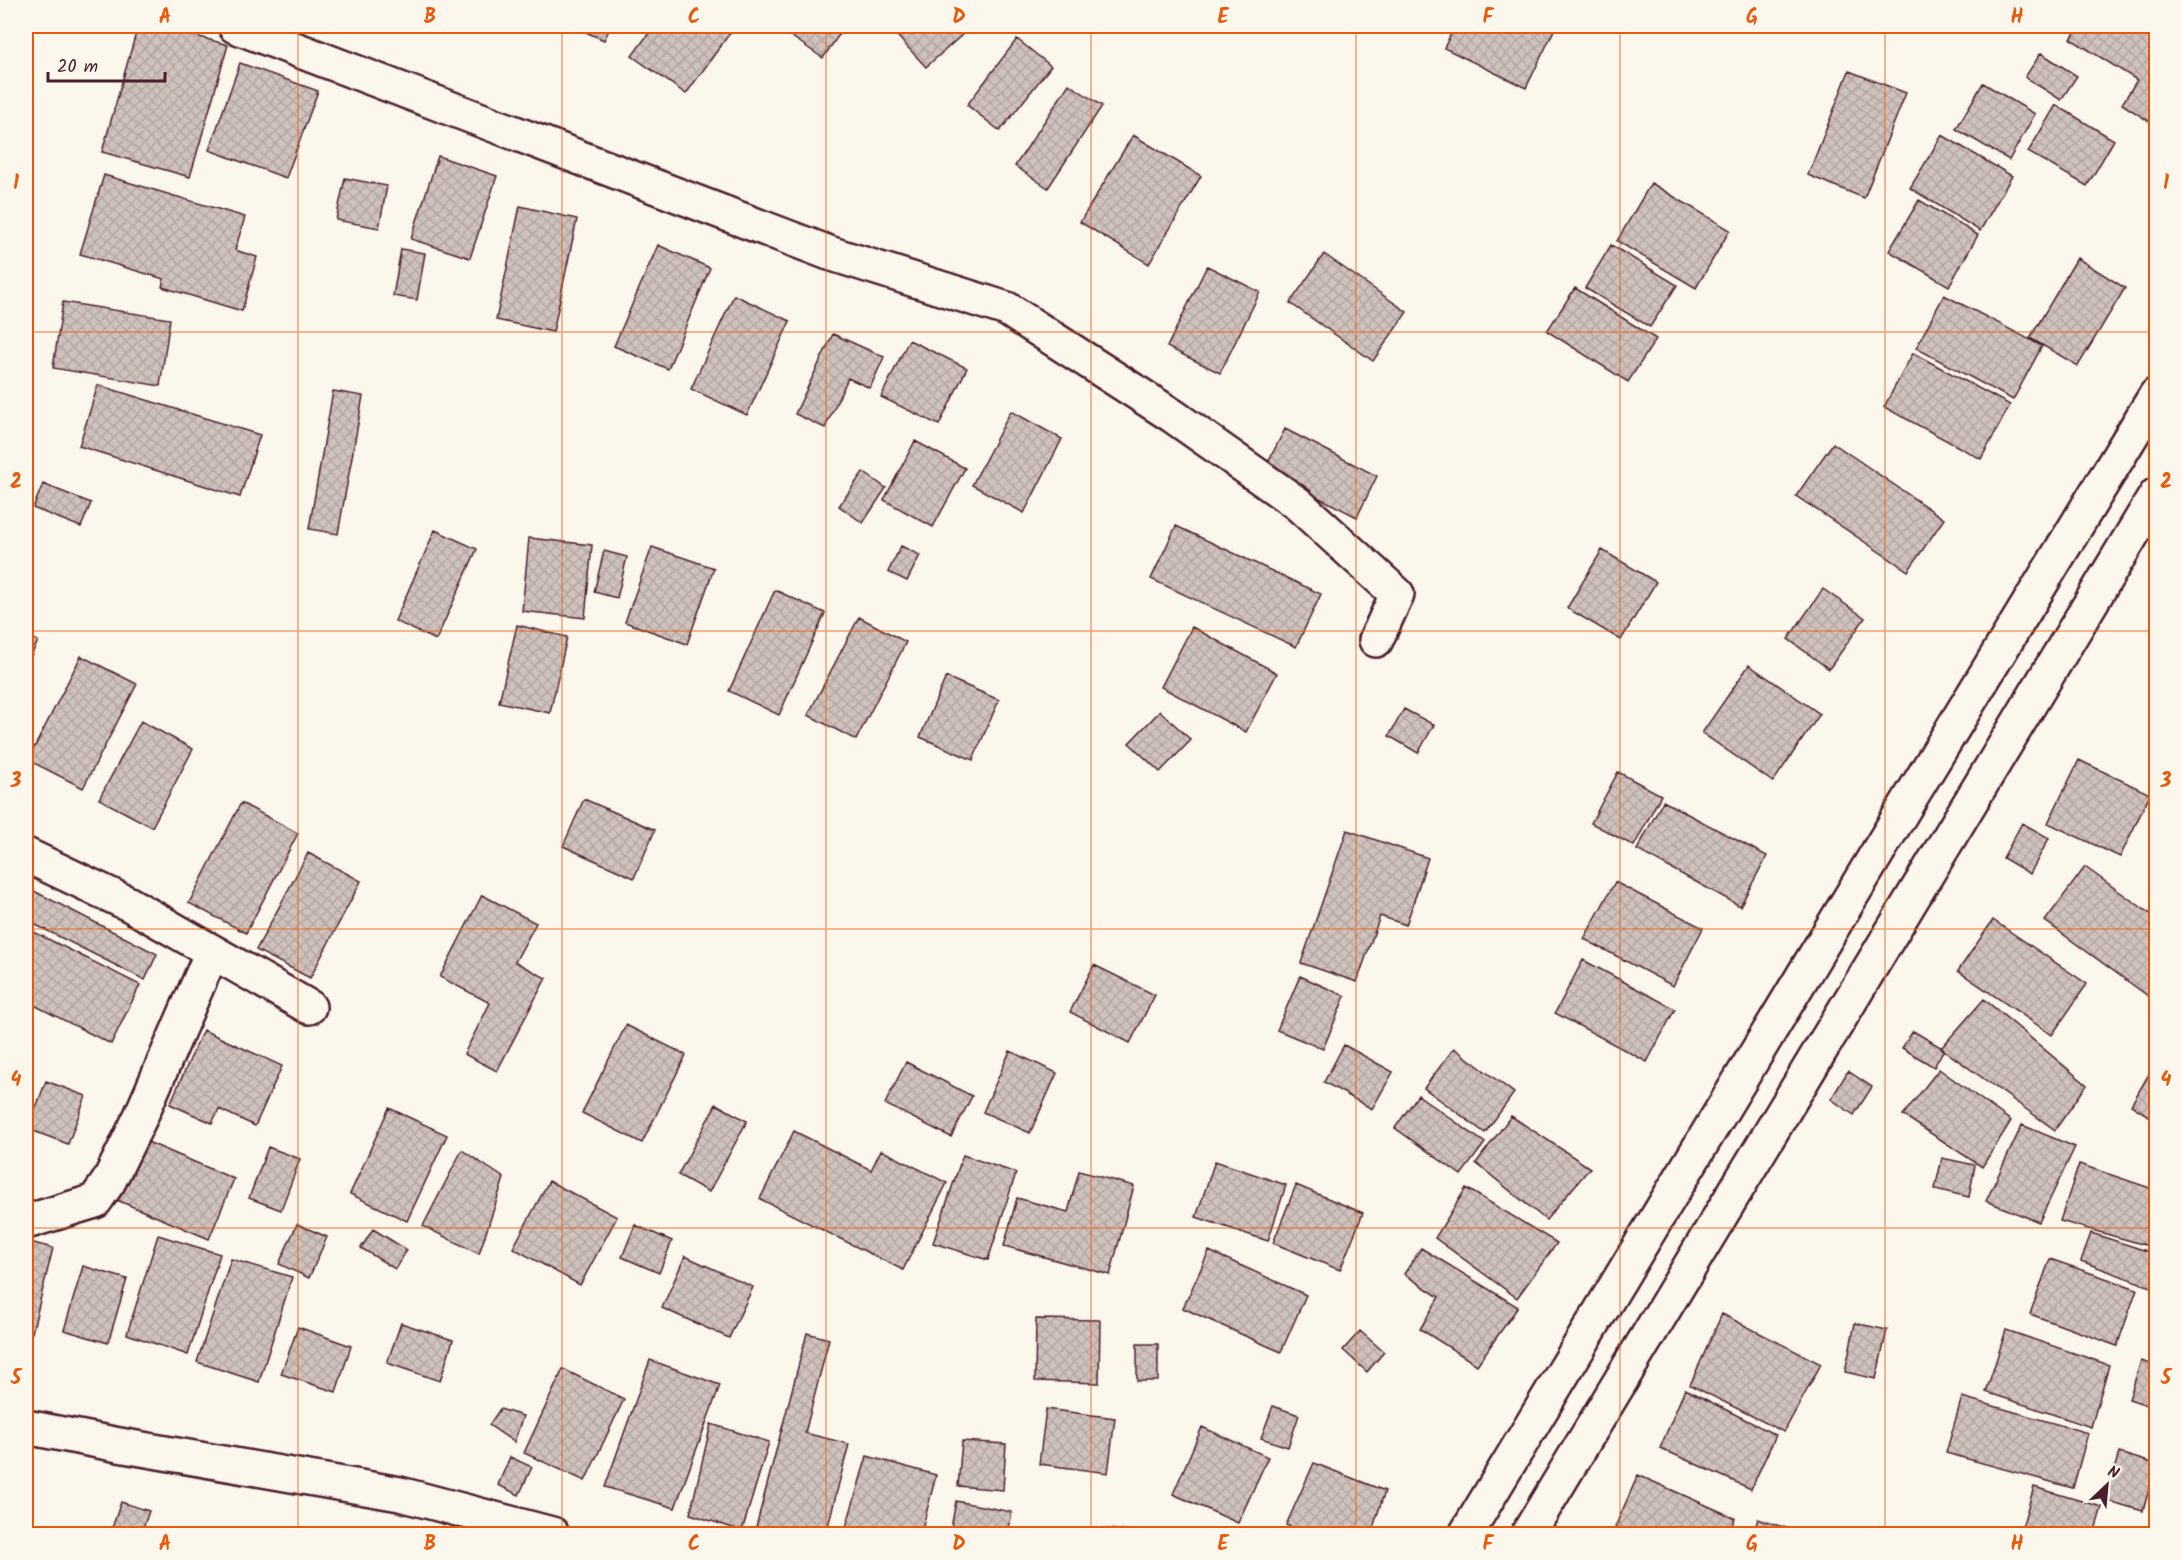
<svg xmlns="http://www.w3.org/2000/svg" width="2182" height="1560" font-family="Kalam,sans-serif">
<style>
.building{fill:url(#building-cross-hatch);stroke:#4a1f2b;stroke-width:1.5}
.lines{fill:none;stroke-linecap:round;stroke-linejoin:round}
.minor-casing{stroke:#4a1f2b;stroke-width:38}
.minor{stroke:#fbf7ec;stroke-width:33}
.grid{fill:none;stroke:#e8590c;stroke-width:1.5;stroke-opacity:0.55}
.neatline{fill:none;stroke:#e8590c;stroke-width:2}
.grid-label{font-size:20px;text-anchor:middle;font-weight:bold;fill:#e8590c}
</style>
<defs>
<pattern id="building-cross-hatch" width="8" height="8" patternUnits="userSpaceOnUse" patternTransform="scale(1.5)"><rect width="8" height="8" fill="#cfc2bc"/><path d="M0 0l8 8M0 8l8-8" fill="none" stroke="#b3a6a2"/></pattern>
</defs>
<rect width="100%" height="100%" fill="#fbf7ec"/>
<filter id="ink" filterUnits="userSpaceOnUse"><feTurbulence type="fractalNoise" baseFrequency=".0167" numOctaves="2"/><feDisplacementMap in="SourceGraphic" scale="12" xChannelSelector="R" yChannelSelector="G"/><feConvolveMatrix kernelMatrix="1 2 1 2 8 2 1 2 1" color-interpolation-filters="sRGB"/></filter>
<g filter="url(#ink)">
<!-- building -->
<path class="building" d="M138 26H161L228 45 190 177 102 152Z
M572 26H611L604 40Z
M654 26H735L686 94 632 56Z
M776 26H845L823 58Z
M888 26H972L926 67Z
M1455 26H1556L1526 88 1444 48Z
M2079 26H2156V118L2153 124 2122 104 2137 80 2071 39Z
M1017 39 1051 66 1000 131 967 105Z
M2041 53 2077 76 2061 100 2025 77Z
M240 63 318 91 286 178 209 150Z
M1849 71 1906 93 1864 198 1808 175Z
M1983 83 2035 114 2009 160 1956 129Z
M1069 84 1102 106 1048 188 1015 166Z
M2056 105 2114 140 2087 186 2028 152Z
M1133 135 1201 176 1149 264 1080 222Z
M1942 135 2012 176 1980 231 1910 188Z
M438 156 497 176 470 258 411 239Z
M104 175 245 217 235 250 257 257 242 311 162 287 164 279 80 254Z
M345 178 387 186 379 228 336 220Z
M1651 183 1730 230 1696 288 1617 241Z
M1919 200 1978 235 1949 286 1889 251Z
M520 206 577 219 553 332 496 320Z
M658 245 710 268 668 369 614 346Z
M1611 245 1677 285 1650 327 1585 288Z
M401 249 425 253 417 300 393 296Z
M1324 254 1407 312 1373 361 1290 303Z
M2077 258 2125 288 2078 366 2030 338Z
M1207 266 1260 292 1220 373 1167 347Z
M1575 288 1656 339 1628 382 1547 331Z
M734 295 790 321 747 415 691 389Z
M1944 295 2042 346 2013 400 1916 348Z
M63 302 170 319 160 386 53 368Z
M833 334 884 357 870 388 848 378 825 428 795 414Z
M909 340 967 368 939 425 881 397Z
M1913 353 2010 405 1981 459 1884 407Z
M98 385 260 435 240 497 79 446Z
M333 391 363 396 338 534 309 529Z
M1011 411 1062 439 1024 513 972 485Z
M1285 429 1377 476 1357 517 1264 470Z
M915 441 965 468 933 527 884 500Z
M1833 443 1944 519 1908 571 1796 496Z
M863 472 886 488 863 523 839 506Z
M43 484 91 503 81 527 33 508Z
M1176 526 1321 594 1296 647 1151 579Z
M435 530 477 549 436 640 395 621Z
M529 538 592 545 585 618 522 611Z
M901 546 920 555 907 581 888 572Z
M652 547 714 568 687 644 625 622Z
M1602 550 1656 582 1621 640 1567 608Z
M604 551 627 557 617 598 594 592Z
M1823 589 1865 618 1829 669 1788 639Z
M775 590 825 613 779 715 729 691Z
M859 617 906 642 856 740 808 715Z
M517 625 567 637 550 713 499 702Z
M1192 627 1277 673 1246 732 1161 687Z
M26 635 38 641 26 666Z
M81 656 137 684 83 788 28 760Z
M1749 665 1820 714 1773 782 1702 733Z
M946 677 999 700 973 760 920 737Z
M1404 709 1434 725 1418 753 1389 736Z
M1160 711 1191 740 1160 772 1129 743Z
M141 721 193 749 152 827 99 799Z
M2079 760 2150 794 2120 857 2048 823Z
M1618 772 1661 795 1634 846 1591 823Z
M584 799 655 830 634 878 563 846Z
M1663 801 1767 856 1740 906 1637 850Z
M241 803 298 833 246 933 189 903Z
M2022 823 2049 838 2030 874 2003 858Z
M1347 830 1428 858 1406 925 1380 916 1357 982 1301 963Z
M308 853 361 881 310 978 256 950Z
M2085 867 2156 918V985L2148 996 2045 921Z
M1615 882 1703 928 1673 986 1584 939Z
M26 887 157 954 145 980 26 920Z
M482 895 536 923 515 962 546 978 497 1071 464 1054 490 1003 440 977Z
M1993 920 2087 984 2052 1035 1958 971Z
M26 928 140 985 111 1044 26 1001Z
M1583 960 1675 1009 1647 1062 1555 1013Z
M1094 965 1155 995 1130 1043 1070 1012Z
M1300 976 1345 996 1323 1049 1277 1030Z
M1984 999 2087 1085 2055 1130 1941 1048Z
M626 1025 686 1055 642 1143 582 1113Z
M203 1030 282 1066 255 1126 219 1109 212 1123 170 1104Z
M1913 1031 1944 1049 1934 1067 1902 1048Z
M1344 1045 1393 1072 1372 1109 1324 1082Z
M1454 1048 1514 1093 1485 1133 1424 1088Z
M1010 1051 1057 1073 1030 1133 983 1112Z
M906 1062 972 1096 951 1137 885 1104Z
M2156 1062V1121L2131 1105Z
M1939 1069 2011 1121 1982 1167 1903 1115Z
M1848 1071 1872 1087 1854 1115 1831 1099Z
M46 1081 86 1096 68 1144 28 1129Z
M1418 1095 1485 1143 1461 1175 1395 1128Z
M716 1104 747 1121 709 1192 678 1175Z
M389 1108 447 1135 407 1221 350 1194Z
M1511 1116 1590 1168 1546 1220 1476 1163Z
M2022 1125 2075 1147 2039 1222 1986 1201Z
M794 1131 871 1170 881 1150 947 1183 903 1270 760 1199Z
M143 1140 234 1179 209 1239 117 1200Z
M268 1147 300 1159 281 1210 249 1198Z
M462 1150 504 1178 479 1254 423 1226Z
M963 1155 1016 1173 988 1260 933 1243Z
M1942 1158 1975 1165 1969 1197 1935 1189Z
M1215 1161 1286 1185 1268 1241 1196 1217Z
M2079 1164 2156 1190V1248L2060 1221Z
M1079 1171 1134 1186 1110 1275 1004 1246 1017 1198 1068 1212Z
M549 1181 617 1217 580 1285 513 1248Z
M1296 1185 1363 1213 1340 1270 1273 1243Z
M1466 1188 1557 1243 1517 1298 1435 1238Z
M297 1224 327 1237 309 1278 279 1264Z
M635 1225 672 1241 659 1273 622 1257Z
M373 1229 407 1250 395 1269 361 1248Z
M2091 1233 2156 1254V1289L2081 1261Z
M158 1235 220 1254 188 1355 127 1334Z
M26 1241 53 1248 32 1333 26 1331Z
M1421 1248 1518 1307 1477 1365 1420 1329 1439 1297 1404 1274Z
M1209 1251 1306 1295 1281 1352 1183 1308Z
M685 1256 753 1287 729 1338 662 1308Z
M231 1259 292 1277 259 1382 197 1362Z
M2050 1259 2137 1289 2117 1346 2030 1314Z
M83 1266 127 1279 108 1343 64 1330Z
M1722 1314 1821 1364 1784 1432 1690 1385Z
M1036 1319 1100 1320 1099 1383 1035 1381Z
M401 1323 453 1340 440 1381 387 1363Z
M1855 1323 1887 1330 1876 1379 1845 1372Z
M298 1327 351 1346 336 1392 281 1374Z
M2006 1330 2109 1365 2091 1427 1986 1392Z
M1360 1331 1384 1352 1367 1372 1343 1350Z
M807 1333 829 1339 805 1433 849 1444 826 1534H784L756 1527Z
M1137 1344H1158V1381H1137Z
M650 1360 720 1385 675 1508 605 1487Z
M2141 1361 2156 1366V1408L2129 1399Z
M563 1369 624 1399 585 1481 524 1453Z
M1685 1389 1776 1435 1751 1489 1660 1448Z
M1962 1397 2088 1433 2073 1488 1946 1453Z
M1273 1406 1299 1415 1288 1447 1261 1438Z
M500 1409 523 1416 514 1442 489 1425Z
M1046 1409 1115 1418 1108 1473 1039 1464Z
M711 1424 769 1442 742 1531 690 1514Z
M1202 1427 1268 1457 1238 1523 1173 1494Z
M962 1441 1006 1444 1003 1490 958 1486Z
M2119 1453 2156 1464 2143 1511 2105 1500Z
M867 1456 936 1475 921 1534H844Z
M510 1457 532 1467 519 1495 498 1485Z
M1314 1463 1385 1491 1371 1534H1308L1286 1525Z
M1638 1475 1735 1518 1728 1534H1632L1615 1527Z
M2034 1487 2102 1507 2094 1534H2020Z
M956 1501 1012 1512 1008 1534H950Z
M121 1502 149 1511 141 1534H110Z
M1758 1519 1805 1534H1753Z
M1101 1528 1139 1533V1534H1100Z"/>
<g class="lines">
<defs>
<path id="minor" d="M235 26 829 253 1007 309 1173 416 1298 504 1397 594 1376 640
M26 855 129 904 309 1007
M26 1222 95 1201 109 1181 140 1118 212 952
M26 1427 119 1445 400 1494 552 1534
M1466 1534 1914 792 2156 395
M1528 1534 2156 495"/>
</defs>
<!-- minor casing -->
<use href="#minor" class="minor-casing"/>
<!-- minor -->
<use href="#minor" class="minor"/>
</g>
</g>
<!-- grid -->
<path class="grid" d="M298 26V1534M562 26V1534M826 26V1534M1091 26V1534M1356 26V1534M1620 26V1534M1885 26V1534M26 332H2156M26 631H2156M26 929H2156M26 1228H2156"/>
<!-- margin -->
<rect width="2182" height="1560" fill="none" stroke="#fbf7ec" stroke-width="66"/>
<!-- north arrow -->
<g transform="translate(2107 1485) rotate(26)" stroke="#fbf7ec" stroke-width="4.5" paint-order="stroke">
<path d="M0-4.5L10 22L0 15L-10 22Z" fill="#4a1f2b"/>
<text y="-9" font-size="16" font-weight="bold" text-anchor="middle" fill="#4a1f2b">N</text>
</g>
<!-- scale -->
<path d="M48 72v9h117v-9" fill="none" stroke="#4a1f2b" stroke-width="3"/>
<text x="57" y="72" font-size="18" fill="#4a1f2b" stroke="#fbf7ec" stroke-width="4.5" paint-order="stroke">20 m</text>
<rect x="33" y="33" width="2116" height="1494" class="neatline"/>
<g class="grid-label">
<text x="165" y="23">A</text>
<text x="430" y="23">B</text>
<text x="694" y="23">C</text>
<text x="959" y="23">D</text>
<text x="1223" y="23">E</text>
<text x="1488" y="23">F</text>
<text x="1752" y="23">G</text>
<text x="2017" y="23">H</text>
<text x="16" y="189">1</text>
<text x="2166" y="189">1</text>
<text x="16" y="488">2</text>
<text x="2166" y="488">2</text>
<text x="16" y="787">3</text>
<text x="2166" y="787">3</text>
<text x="16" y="1086">4</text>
<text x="2166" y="1086">4</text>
<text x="16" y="1384">5</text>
<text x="2166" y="1384">5</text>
<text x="165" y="1550">A</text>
<text x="430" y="1550">B</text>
<text x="694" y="1550">C</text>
<text x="959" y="1550">D</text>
<text x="1223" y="1550">E</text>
<text x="1488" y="1550">F</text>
<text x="1752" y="1550">G</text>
<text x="2017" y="1550">H</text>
</g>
</svg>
